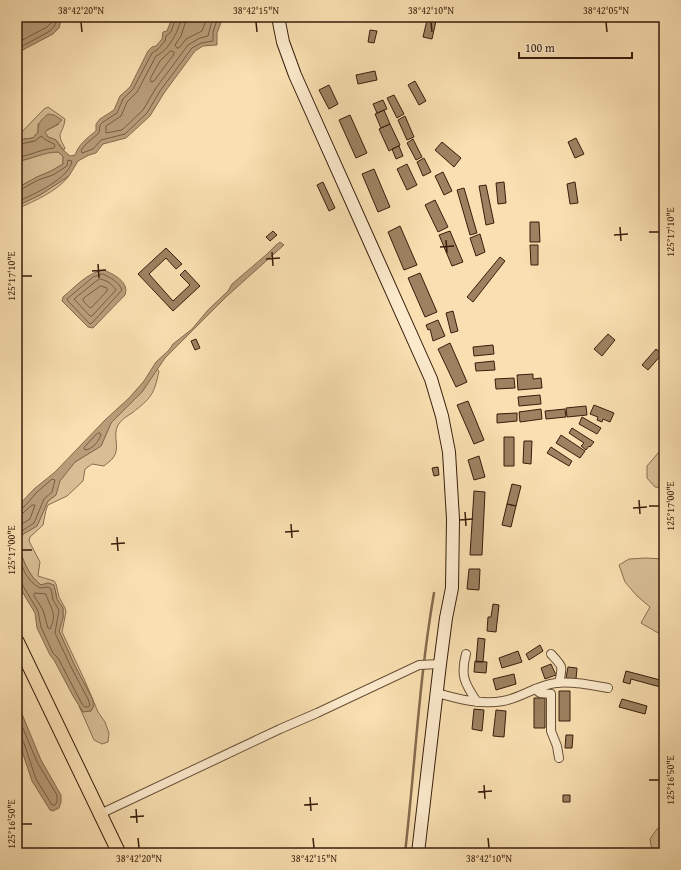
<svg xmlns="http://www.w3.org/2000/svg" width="681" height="870" font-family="'Gentium Book Plus',serif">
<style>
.green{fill:#d8be95;stroke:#886e50}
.water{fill:#b89d79;stroke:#856a4d}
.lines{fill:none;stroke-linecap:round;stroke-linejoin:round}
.shore{stroke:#785d42;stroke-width:1}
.stream{stroke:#856a4d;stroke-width:2.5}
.building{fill:#9d8261;stroke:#391d0b}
.street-casing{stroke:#694e34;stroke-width:10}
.secondary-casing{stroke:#391d0b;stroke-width:14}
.primary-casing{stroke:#391d0b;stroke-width:15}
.street{stroke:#fbeacc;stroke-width:8}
.secondary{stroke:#fbeacc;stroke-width:12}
.primary{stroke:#f9dfb1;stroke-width:13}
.ticks{fill:none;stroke:#391d0b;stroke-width:1.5}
.neatline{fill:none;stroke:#391d0b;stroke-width:1.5}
.ticks-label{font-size:10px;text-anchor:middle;fill:#391d0b}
</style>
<rect width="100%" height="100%" fill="#f9dfb1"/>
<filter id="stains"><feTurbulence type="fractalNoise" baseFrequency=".005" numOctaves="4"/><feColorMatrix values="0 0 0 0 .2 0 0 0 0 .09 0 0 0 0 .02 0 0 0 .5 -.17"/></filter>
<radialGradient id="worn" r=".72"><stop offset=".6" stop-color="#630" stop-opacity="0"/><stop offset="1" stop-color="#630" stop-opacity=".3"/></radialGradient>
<!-- green -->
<path class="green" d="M48 107 65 119C63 136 55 131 65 148L64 150 56 140 48 137 44 132 59 124H38V132L33 138 24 139 17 143V137L44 109Z
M49 152H58L63 156V164L51 171 37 177 17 188V161C28 160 38 155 49 152Z
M69 176C56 192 36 200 17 209V206L40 195Z
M157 369 159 371C154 395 151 398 132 413 127 416 121 420 118 425 112 436 121 448 113 458 111 461 107 463 104 466L92 464 85 469 83 481 67 496 48 505 46 510 43 525 30 537 29 541 40 562 38 576 54 581 56 584 59 597 65 608 66 612 62 632 85 681 98 712 105 722 109 733 108 742 102 744 94 740 79 706 83 711H91L94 705 92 698 75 666 59 631 63 618V608L57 599 54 585 48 583 41 585C28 576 17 551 20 536L37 526 48 501 56 495 59 481 75 462 101 446 111 423 142 392Z
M664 446V488L655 487 647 478V466Z
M646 558 664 559V639L660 634 641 623 650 607 637 596 625 582 619 565 629 559Z
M664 825V853H650L652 851 650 839 657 829Z"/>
<!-- water -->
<path class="water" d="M17 17H62L59 28 53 34 17 53Z
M177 17H222V20L217 33V45L203 46 195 51 164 93 150 116 126 138 103 144 96 153 89 155 78 161 69 176 40 195 17 206V188L37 177 51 171 63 164V156L58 152C43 152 31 160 17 161V143L24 139 33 138 38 132C38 122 41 120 48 114L54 115 62 120C57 126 50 127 45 132L48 137 56 140 61 148 70 156 75 155C79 144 87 138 96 131V124L100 119 114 110 120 96 130 87 148 51 152 47 156 46 162 39 163 32 167 31 172 18Z
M280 242 284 245 226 297 165 358 142 392 111 423 101 446 75 462 60 481 56 495 48 501 37 526 20 536C17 551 28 576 41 585L48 583 54 585 57 599 63 608V618L59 631 75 666 92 698 94 705 91 711 83 712 73 696 54 660 50 655 37 628 35 613 17 583V507L34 489 55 472 105 420 129 398 144 381 156 362 169 350 173 344 192 329 208 310 228 291 232 284 267 254 276 245Z
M104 270C113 274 130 282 125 295L93 328 88 327 62 301 63 297C75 287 88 272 104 270Z
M17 702 41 760 61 795V802L59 808 53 811 50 810 32 781 20 745 17 740Z"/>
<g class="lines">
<!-- shore -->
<path class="shore" d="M176 17 171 32 166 36 165 41 158 49 152 53 133 89 123 99 117 113 103 122 100 125 99 133 87 143 81 150 82 153 93 149 101 140 125 134 147 113 160 91 192 48 201 43 213 41V32L218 17
M181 17C180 30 168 51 156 56L137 92 127 102 121 116 106 126V133L122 130 143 110 156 88 188 45 200 38 208 36 213 17
M187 17 181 36 175 45 177 48H179L186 39 202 31 207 17
M17 43 47 27 51 23 53 17
M17 49 50 31 55 25 58 17
M171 51 174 52V54L154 81 151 82 150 79 160 61Z
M17 146 25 143 35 141 41 136 46 140 54 144 55 146 54 148C41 149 30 156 17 157
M17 191 20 190 38 180 53 175 67 166 68 160 72 161C69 179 34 194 17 202
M103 274C111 278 119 282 122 290L92 323 90 324 68 301 67 299 93 277Z
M100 279C107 280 113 285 116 290L92 316H90L74 299 95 282Z
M101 286 107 288V291L92 307 90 308 84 302 83 299Z
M98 433H100L101 435C98 442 93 449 85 450L84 448Z
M17 510 24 507 37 492 52 479 55 480 52 492 44 499 34 523 17 534
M17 515 23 513 32 505H35L30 519 17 527
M17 551C22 566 25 580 40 588L48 587 51 589 53 600 59 610 55 633 71 667 88 699 90 705 88 707H85L82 704 58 658 53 653 41 627 38 611 22 584 17 582
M35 593 46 594C50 608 58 613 50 629L48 628 43 610 34 596Z
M17 714 37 762 57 795V802L55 805H52L36 779 24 743 21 739 17 738"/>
<!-- stream -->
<path class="stream" d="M405 853C415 767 419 679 434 593"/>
</g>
<!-- building -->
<path class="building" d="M427 20 436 21 432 39 423 37Z
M370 30 377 31 374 43 368 42Z
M375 71 377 80 358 84 356 75Z
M415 81 426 101 419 105 408 85Z
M329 85 338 104 329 109 319 90Z
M394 95 404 114 397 118 387 98Z
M383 100 387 109 377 113 373 104Z
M384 110 390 124 381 128 375 114Z
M350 115 367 153 356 158 339 120Z
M405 116 414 137 407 140 398 120Z
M390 124 400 145 389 151 379 129Z
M576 138 584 154 575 158 568 142Z
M413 139 422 157 416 160 407 143Z
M442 142 461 158 454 167 435 150Z
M399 146 403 156 396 159 392 149Z
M424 158 431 172 423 176 417 162Z
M407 164 417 185 407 190 397 169Z
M374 169 390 207 378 212 362 174Z
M443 172 452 191 444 195 435 176Z
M323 182 335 208 329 211 317 185Z
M504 182 506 203 498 204 496 183Z
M575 182 578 203 570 204 567 184Z
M486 185 494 223 486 225 479 186Z
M464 188 477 233 470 235 457 190Z
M435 200 448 227 438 232 425 205Z
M530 222H539L540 242H530Z
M400 226 417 265 404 270 388 232Z
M273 231 277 235 270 241 266 237Z
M450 231 463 262 452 266 439 235Z
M480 234 485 252 476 256 470 238Z
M530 245H538V265H531Z
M166 248 182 264 176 269 166 258 149 274 173 301 190 285 180 275 185 270 200 286 173 311 138 274Z
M500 257 505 261 473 302 467 297Z
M420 273 437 312 425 317 408 278Z
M453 311 458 331 451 333 446 313Z
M438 320 445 336 433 341 430 329 428 330 426 325Z
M608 334 615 340 602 356 594 349Z
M196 339 200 348 195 350 191 341Z
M450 343 467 382 456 387 438 349Z
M493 345 494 354 474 356 473 347Z
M656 349 662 354 648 370 642 365Z
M494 361 495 370 476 371 475 363Z
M533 374V379L541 378 542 388 518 390 517 375Z
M514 378 515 388 496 389 495 379Z
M540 395 541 404 519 406 518 397Z
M468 401 484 440 474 444 457 405Z
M594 405 614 413 610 422 603 419 602 422 597 420 598 417 590 414Z
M586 406 587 415 567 417 566 408Z
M541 409 542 419 520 422 519 412Z
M565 409 566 417 546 419 545 411Z
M517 413V421L497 423V414Z
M582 417 601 428 597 434 579 424Z
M572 428 594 442 590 447 589 446 586 450 581 446 584 443 569 433Z
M561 435 585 451 580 458 556 443Z
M504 437H514V466H504Z
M524 441H532L531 464 523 463Z
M551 447 572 461 569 466 547 453Z
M479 456 485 477 474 480 468 460Z
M438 467 439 475 434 476 432 468Z
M512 484 521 486 516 506 507 504Z
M474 491 485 492 482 555H470Z
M507 504 516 506 511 527 502 525Z
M469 569H480L479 590 467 589Z
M493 604 499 605 496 632 487 631 488 617H491Z
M478 638 485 639 483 662H476Z
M540 645 543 651 529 660 526 654Z
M518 651 522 662 502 668 499 658Z
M475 661 487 662 486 673 474 672Z
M551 664 556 675 545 679 541 668Z
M568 667 577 668 576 679 566 678Z
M626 671 664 681V688L631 679 630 684 623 682Z
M514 674 516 684 496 690 493 679Z
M559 691H570V721H559Z
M534 698H545V728H534Z
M622 699 647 706 645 714 619 707Z
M474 709 484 710 482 731 472 729Z
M496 710 506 711 504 737 493 736Z
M566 735H573L572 748H565Z
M563 795H570V802H563Z"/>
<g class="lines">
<defs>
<path id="street" d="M466 654C460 676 465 684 477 702
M551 654C563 667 563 665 559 683
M535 689 540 693 551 694V731L557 746 559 758
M437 693C458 699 481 705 503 701 521 698 537 685 556 683 572 681 591 685 608 688
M100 814 280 729 317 713 419 665 440 664"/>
<path id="secondary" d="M278 17 283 42 295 75 431 379 442 416 449 452 453 519 452 588 446 618 440 664 418 853"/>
<path id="primary" d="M17 641 119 853"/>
</defs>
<!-- street casing -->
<use href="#street" class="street-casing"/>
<!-- secondary casing -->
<use href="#secondary" class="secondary-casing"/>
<!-- primary casing -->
<use href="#primary" class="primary-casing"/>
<!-- street -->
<use href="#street" class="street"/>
<!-- secondary -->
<use href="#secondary" class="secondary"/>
<!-- primary -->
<use href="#primary" class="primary"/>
</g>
<!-- ticks -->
<path class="ticks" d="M81 22 82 32M256 22 257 32M431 22 432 32M606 22 607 32M620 227 621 241M649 232H659M614 235 628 234M446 240 447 253M440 247 454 246M272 252 273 266M266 259 280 258M98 264 99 278M92 271 106 270M22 276H32M639 500 640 514M649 506H659M633 508 647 507M465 512 466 526M459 520 473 519M291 524 292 538M285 532 299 531M117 537 118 551M111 544 125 543M22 550H32M649 780H659M484 785 485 799M478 792 492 791M310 797 311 811M304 805 318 804M136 809 137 823M130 817 144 816M22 824H32M138 838 139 848M313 838 314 848M488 838 489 848"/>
<!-- margin -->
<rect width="681" height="870" fill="none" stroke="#f9dfb1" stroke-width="44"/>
<!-- scale -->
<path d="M519 52v6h113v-6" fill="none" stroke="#391d0b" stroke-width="2"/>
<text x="525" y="52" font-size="12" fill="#391d0b" stroke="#fbeacc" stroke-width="3" paint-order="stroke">100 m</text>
<rect x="22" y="22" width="637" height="826" class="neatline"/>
<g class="ticks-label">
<text x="81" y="14">38°42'20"N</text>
<text x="256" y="14">38°42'15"N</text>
<text x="431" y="14">38°42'10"N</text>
<text x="606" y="14">38°42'05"N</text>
<text transform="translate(670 232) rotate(-90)" y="4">125°17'10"E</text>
<text transform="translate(11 276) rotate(-90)" y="4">125°17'10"E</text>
<text transform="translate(670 506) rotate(-90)" y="4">125°17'00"E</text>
<text transform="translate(11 550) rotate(-90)" y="4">125°17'00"E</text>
<text transform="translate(670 780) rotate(-90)" y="4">125°16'50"E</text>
<text transform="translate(11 824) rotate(-90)" y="4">125°16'50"E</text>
<text x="139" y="862">38°42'20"N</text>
<text x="314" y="862">38°42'15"N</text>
<text x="489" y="862">38°42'10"N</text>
</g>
<rect width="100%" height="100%" filter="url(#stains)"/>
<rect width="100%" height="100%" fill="url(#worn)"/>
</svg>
